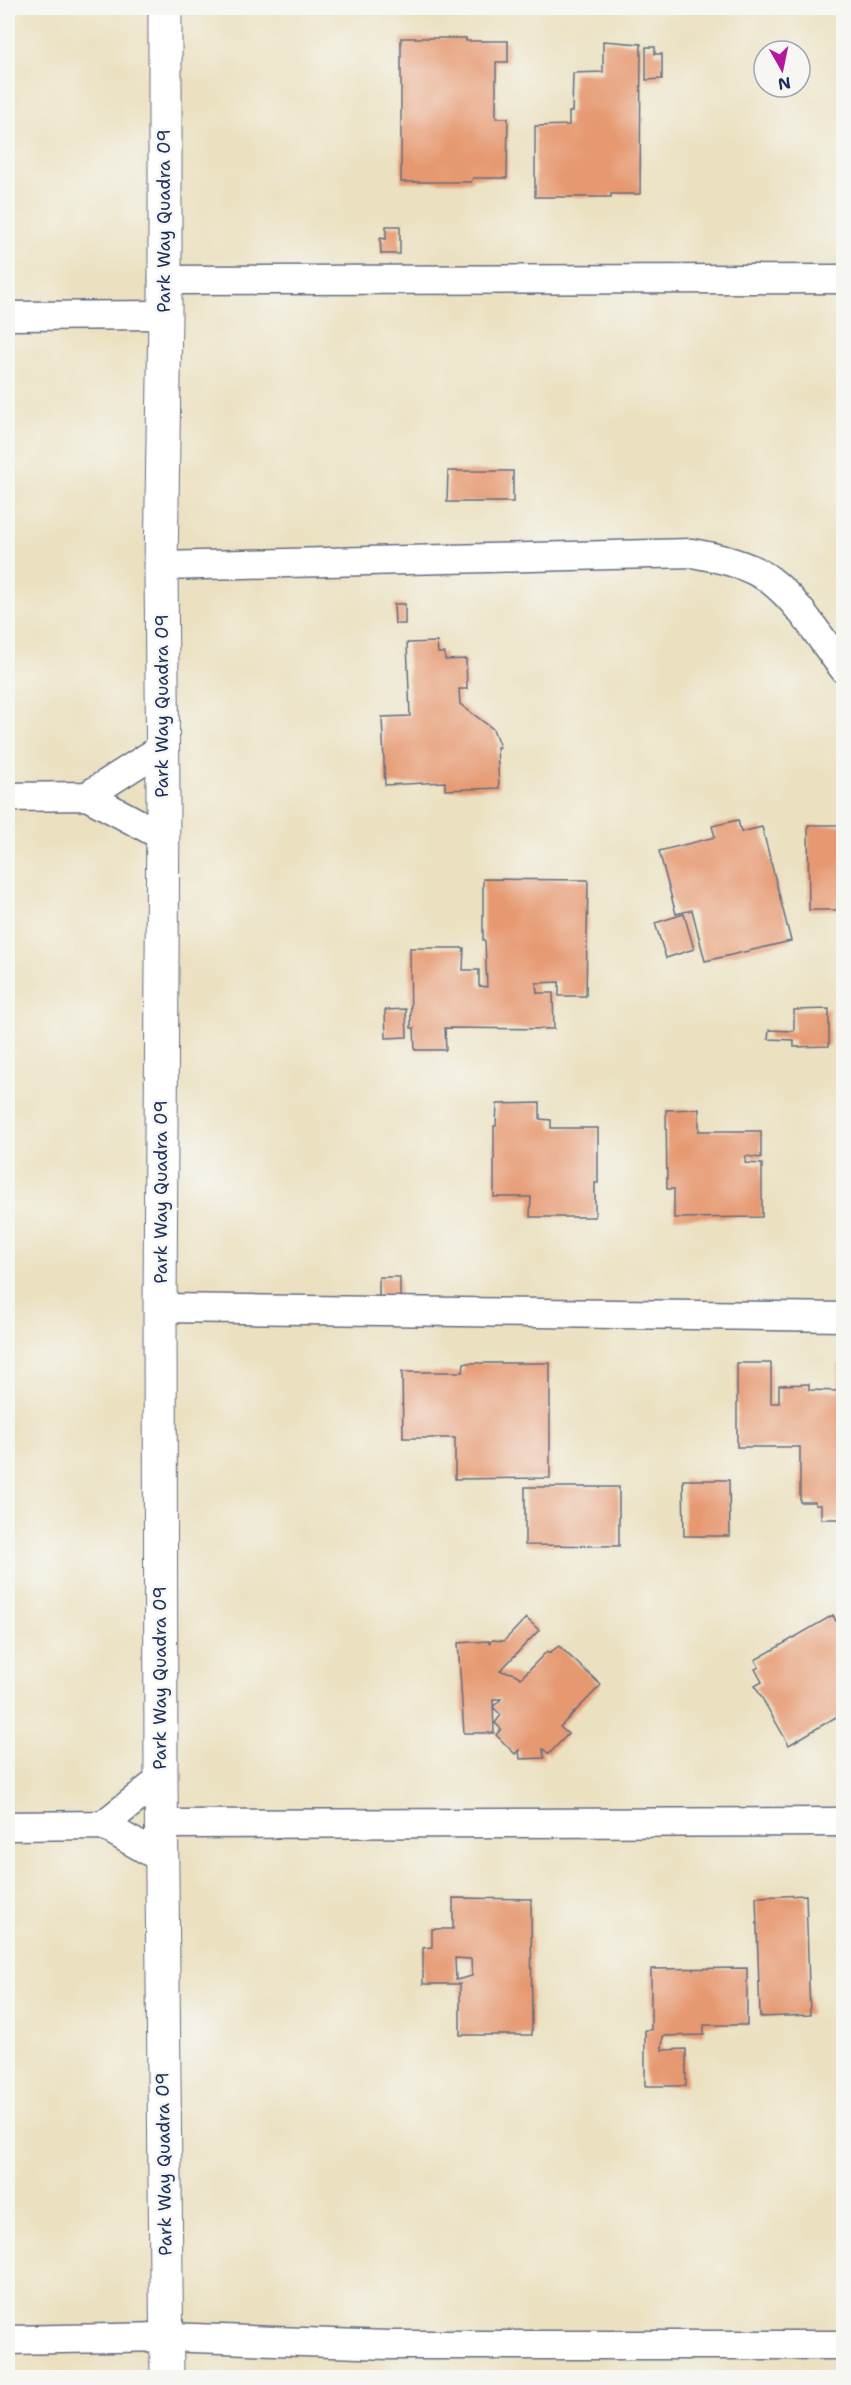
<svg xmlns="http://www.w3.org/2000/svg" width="851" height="2385" font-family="'Shantell Sans',sans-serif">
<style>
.building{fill:#e6986f;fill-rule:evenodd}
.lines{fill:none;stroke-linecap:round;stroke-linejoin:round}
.minor-casing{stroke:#646d81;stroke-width:31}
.tertiary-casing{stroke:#646d81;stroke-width:35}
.minor{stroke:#fff;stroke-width:28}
.tertiary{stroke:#fff;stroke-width:33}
.labels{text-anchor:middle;stroke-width:5;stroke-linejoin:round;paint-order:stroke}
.street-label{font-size:18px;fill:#1b2f5e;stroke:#f6f6f2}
</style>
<rect width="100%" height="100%" fill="#f6f6f2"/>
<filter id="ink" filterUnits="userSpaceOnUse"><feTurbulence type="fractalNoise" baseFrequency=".0167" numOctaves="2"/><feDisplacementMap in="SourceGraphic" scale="12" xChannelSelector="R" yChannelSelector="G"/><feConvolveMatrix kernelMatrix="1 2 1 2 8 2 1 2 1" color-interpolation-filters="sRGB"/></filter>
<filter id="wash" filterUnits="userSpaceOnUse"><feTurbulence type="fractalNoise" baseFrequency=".008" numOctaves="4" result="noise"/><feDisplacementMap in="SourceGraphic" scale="24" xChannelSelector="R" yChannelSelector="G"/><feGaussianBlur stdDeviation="1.35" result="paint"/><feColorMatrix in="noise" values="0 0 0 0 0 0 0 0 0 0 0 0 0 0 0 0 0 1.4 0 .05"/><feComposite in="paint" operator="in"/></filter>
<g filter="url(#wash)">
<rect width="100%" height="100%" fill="#ebe1c1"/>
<g id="blocks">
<!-- building -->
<path class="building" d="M401 38H466V41H508V62H496V118H508L507 178H473L471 182H401Z
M603 41 641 44 640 194H611V197H535V126L569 125V112H572L573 73 603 72Z
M646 47H655V54H662V79L646 80Z
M386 226H400V254H381L380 238 386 239Z
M448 471H513V502H447Z
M394 604H405V624H395Z
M437 642 438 653H445V660L466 659 467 689H459L460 704 493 729 500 747H497L499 788 445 790V782L385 785 382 717 410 716 407 643Z
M738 820 741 832 762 827 791 941 705 961 692 910 676 914 659 851 715 837 712 826Z
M808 825H844V910H809Z
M483 879 588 880 586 996H559V982L536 983 537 993H553L554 1029 445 1028 446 1050H415L414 1028H411L410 948H464L463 970H479V986L487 987 485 941 483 940Z
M684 914 694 949 666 958 655 923Z
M406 1009 407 1037 386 1038 385 1010Z
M829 1009V1046L794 1047V1040L768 1039 769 1030 794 1031V1010Z
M540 1103V1119L551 1120V1128H598V1183H595V1217H530L531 1197H494V1126H496L497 1104Z
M699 1109V1131H761V1158L746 1156 745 1163 762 1164V1217L674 1218V1189H667L666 1110Z
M379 1277H400V1300H379Z
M464 1363H550V1478L455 1479V1438H403L402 1372H463Z
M737 1363H771V1403H779V1385L809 1384V1390L839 1391 838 1364H844V1519H821V1505H815V1502H800V1447H737Z
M683 1480H729L730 1536H684Z
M525 1487H619V1546L525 1545Z
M833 1615 836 1621 844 1617V1641L836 1645 844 1658V1718L841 1714 789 1745 755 1686 762 1682 755 1669 759 1667 755 1660Z
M526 1618 539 1630 500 1671 513 1673 521 1678 547 1651 549 1653 559 1646 601 1685 560 1727 568 1734 549 1754 543 1749 544 1758 520 1759 519 1750 515 1754 496 1735 501 1729 495 1723 501 1715 493 1707 501 1699H493L494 1733H464L458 1643 489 1641V1643L493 1640 504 1641Z
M806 1895 810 2015 760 2017 756 1897Z
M453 1898 531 1899 532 2035H460V1984H423V1948L432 1947V1929H453ZM455 1958 471 1959 472 1976 456 1980Z
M747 1968V2025H704V2035L663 2036 662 2050 686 2049V2086H645V2030H651V1969Z"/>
</g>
</g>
<g filter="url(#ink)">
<use href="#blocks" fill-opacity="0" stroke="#646d81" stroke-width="1.5"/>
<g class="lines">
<defs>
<path id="minor" d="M163 280 844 279
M8 316 165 315
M161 566 692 553C719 558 748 564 770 580 800 603 821 640 844 669
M87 796 162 748
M8 797 87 796 162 836
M160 1308 844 1317
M161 1824 844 1822
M103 1825 161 1779
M8 1826 103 1825 161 1858
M8 2340 166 2337 389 2345H844"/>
<path id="tertiary" d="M165 8V315L161 566 163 796 160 1308 161 1779 167 2378"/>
</defs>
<!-- minor casing -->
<use href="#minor" class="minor-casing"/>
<!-- tertiary casing -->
<use href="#tertiary" class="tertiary-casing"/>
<!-- minor -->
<use href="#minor" class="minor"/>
<!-- tertiary -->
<use href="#tertiary" class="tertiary"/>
</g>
</g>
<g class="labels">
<!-- street labels -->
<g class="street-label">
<text transform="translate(164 221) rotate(-90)" y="6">Park Way Quadra 09</text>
<text transform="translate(162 706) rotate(-90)" y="6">Park Way Quadra 09</text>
<text transform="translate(161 1192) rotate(-90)" y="6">Park Way Quadra 09</text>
<text transform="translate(160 1678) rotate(-90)" y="6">Park Way Quadra 09</text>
<text transform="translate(164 2164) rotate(-91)" y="6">Park Way Quadra 09</text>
</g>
</g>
<!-- margin -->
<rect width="851" height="2385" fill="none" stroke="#f6f6f2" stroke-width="30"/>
<!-- north arrow -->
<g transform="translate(782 69) rotate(171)"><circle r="28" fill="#f6f6f2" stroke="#9ea6b7" stroke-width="1.5"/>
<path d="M0-4.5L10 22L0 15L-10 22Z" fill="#b5179e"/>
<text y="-9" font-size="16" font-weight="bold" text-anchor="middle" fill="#1b2f5e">N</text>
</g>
</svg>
